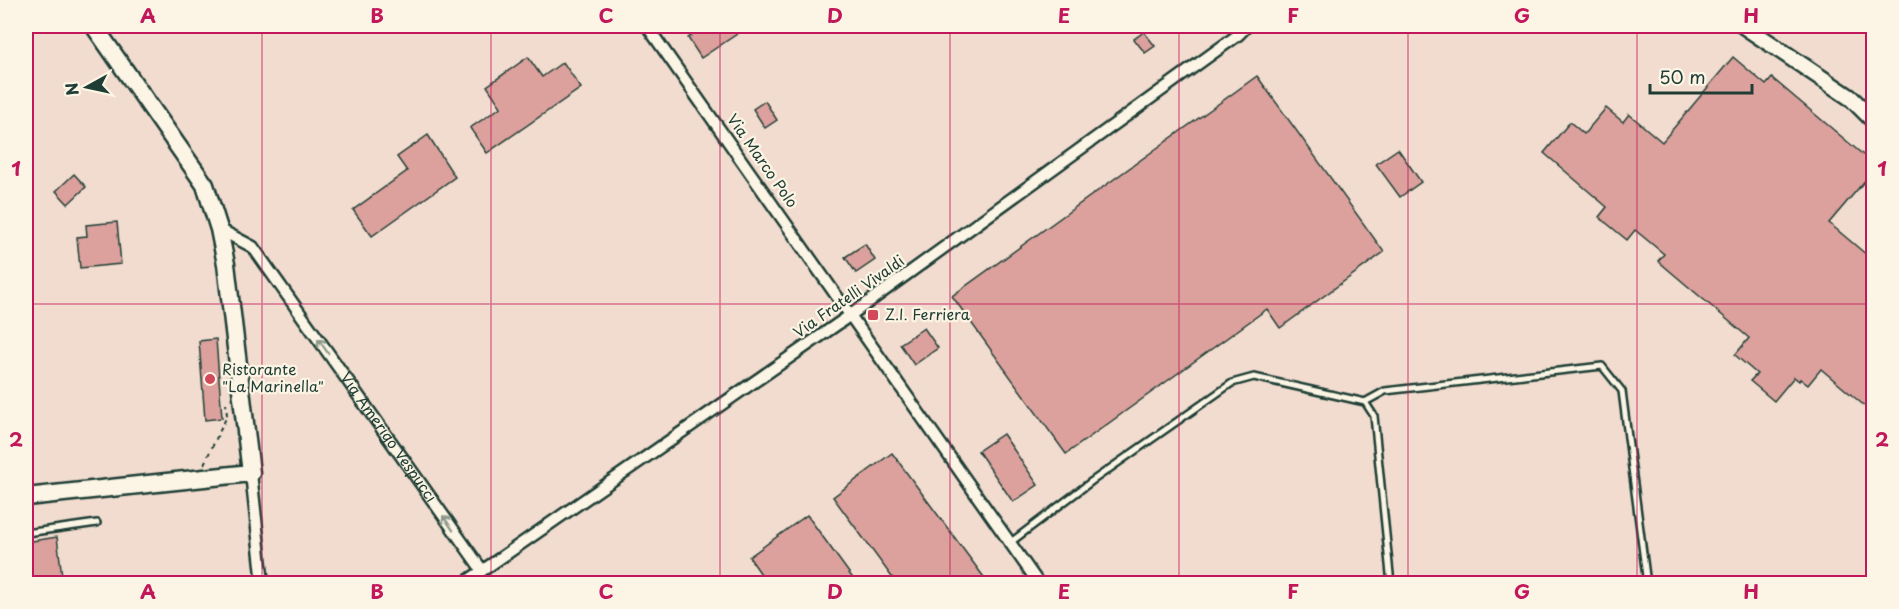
<svg xmlns="http://www.w3.org/2000/svg" width="1899" height="609" font-family="'Playpen Sans',sans-serif">
<style>
.built{fill:#f2dccf}
.building{fill:#dca19d;stroke:#1f3d34;stroke-width:1.5}
.lines{fill:none;stroke-linecap:round;stroke-linejoin:round}
.lane-casing{stroke:#1f3d34;stroke-width:10}
.street-casing{stroke:#1f3d34;stroke-width:15}
.secondary-casing{stroke:#1f3d34;stroke-width:20}
.primary-casing{stroke:#1f3d34;stroke-width:21}
.path{stroke:#1f3d34;stroke-width:2;stroke-dasharray:4.5 4.5;stroke-linecap:butt}
.lane{stroke:#fcf5e5;stroke-width:5}
.street{stroke:#fcf5e5;stroke-width:10}
.secondary{stroke:#fcf5e5;stroke-width:15}
.primary{stroke:#fcf5e5;stroke-width:16}
.oneway{stroke:#8e998c}
.grid{fill:none;stroke:#c2185b;stroke-width:1.5;stroke-opacity:0.55}
.poi-dot{fill:#d1495b;stroke:#fcf5e5;stroke-width:2}
.labels{text-anchor:middle;stroke-width:4.5;stroke-linejoin:round;paint-order:stroke}
.street-label{font-size:15px;fill:#1f3d34;stroke:#fcf5e5}
.poi-label{font-size:15px;fill:#1f3d34;stroke:#fcf5e5;text-anchor:start}
.neatline{fill:none;stroke:#c2185b;stroke-width:2}
.grid-label{font-size:20px;text-anchor:middle;font-weight:bold;fill:#c2185b}
</style>
<rect width="100%" height="100%" fill="#fcf5e5"/>
<filter id="ink" filterUnits="userSpaceOnUse"><feTurbulence type="fractalNoise" baseFrequency=".0167" numOctaves="2"/><feDisplacementMap in="SourceGraphic" scale="12" xChannelSelector="R" yChannelSelector="G"/><feConvolveMatrix kernelMatrix="1 2 1 2 8 2 1 2 1" color-interpolation-filters="sRGB"/></filter>
<g filter="url(#ink)">
<!-- built -->
<path class="built" d="M26 26H1873V583H26Z"/>
<!-- building -->
<path class="building" d="M682 26H749L701 58 688 38 691 36Z
M1144 32 1155 46 1145 53 1134 39Z
M528 57 542 77 563 62 581 88 487 153 470 128 501 107 487 86Z
M1733 57 1766 85 1772 78 1874 164V170L1829 223 1874 261V414L1821 369 1808 385 1800 379 1799 381 1794 377 1774 401 1750 381 1757 374 1735 355 1749 338 1658 261 1664 254 1635 230 1627 240 1599 217 1607 207 1544 153 1570 122 1584 134 1606 108 1623 122 1629 114 1662 142Z
M1257 76 1384 252 1280 328 1267 309 1066 454 952 296Z
M765 101 777 120 765 128 753 109Z
M428 135 455 177 372 236 353 210 407 171 397 157Z
M1398 149 1421 182 1400 197 1376 164Z
M74 174 86 187 68 204 56 191Z
M117 222 121 264 80 268 77 237 87 236 86 225Z
M865 244 875 260 856 273 845 257Z
M924 328 938 348 914 365 900 344Z
M216 339 222 418 205 420 199 341Z
M1003 434 1038 485 1013 502 978 451Z
M892 453 989 584H897L833 497Z
M807 515 857 584H768L749 557Z
M57 537 62 576 26 581V542Z"/>
<g class="lines">
<defs>
<path id="lane" d="M1365 402 1385 391 1602 366 1622 391 1647 584
M26 533 97 523
M1011 542 1092 481 1232 383 1254 377 1365 402 1374 416 1391 584"/>
<g id="street">
<path d="M647 26 1039 584"/>
<path id="s1" d="M219 229 253 247 482 570"/>
<path d="M251 473 263 584"/>
<path d="M463 584 852 314 1238 35 1247 26"/>
</g>
<path id="secondary" d="M1744 26 1851 98 1874 121"/>
<path id="primary" d="M26 497 251 473 226 264 219 229 205 185 94 26"/>
</defs>
<!-- lane casing -->
<use href="#lane" class="lane-casing"/>
<!-- street casing -->
<use href="#street" class="street-casing"/>
<!-- secondary casing -->
<use href="#secondary" class="secondary-casing"/>
<!-- primary casing -->
<use href="#primary" class="primary-casing"/>
<!-- path -->
<path class="path" d="M204 464 227 416 226 403"/>
<!-- lane -->
<use href="#lane" class="lane"/>
<!-- street -->
<use href="#street" class="street"/>
<!-- secondary -->
<use href="#secondary" class="secondary"/>
<!-- primary -->
<use href="#primary" class="primary"/>
</g>
<!-- one-way arrows -->
<defs><path id="oneway-shaft" d="M-6 0H5M1.5-3L5.5 0L1.5 3" fill="none" stroke-width="1.6" stroke-linecap="round" stroke-linejoin="round" transform="scale(1.5)"/></defs>
<g class="oneway">
<use href="#oneway-shaft" transform="translate(323 346) rotate(-125)"/>
<use href="#oneway-shaft" transform="translate(448 523) rotate(-125)"/>
</g>
</g>
<!-- grid -->
<path class="grid" d="M262 26V584M491 26V584M720 26V584M950 26V584M1179 26V584M1408 26V584M1637 26V584M26 304H1874"/>
<!-- markers -->
<g class="poi-dot">
<rect x="867" y="309" width="12" height="12" rx="3"/>
<circle cx="210" cy="379" r="6"/>
</g>
<g class="labels">
<!-- street labels -->
<g class="street-label">
<text transform="translate(762 161) rotate(55)" y="5">Via Marco Polo</text>
<text transform="translate(849 297) rotate(-35)" y="5">Via Fratelli Vivaldi</text>
<text dy="5" stroke="none"><textPath href="#s1" startOffset="272">Via Amerigo Vespucci</textPath></text>
</g>
<!-- poi labels -->
<g class="poi-label">
<text x="885" y="320">Z.I. Ferriera</text>
<text x="222" y="375">Ristorante<tspan x="222" dy="17">"La Marinella"</tspan></text>
</g>
</g>
<!-- margin -->
<rect width="1899" height="609" fill="none" stroke="#fcf5e5" stroke-width="66"/>
<!-- north arrow -->
<g transform="translate(87 87) rotate(262)" stroke="#fcf5e5" stroke-width="4.5" paint-order="stroke">
<path d="M0-4.5L10 22L0 15L-10 22Z" fill="#1f3d34"/>
<text y="-9" font-size="16" font-weight="bold" text-anchor="middle" fill="#1f3d34">N</text>
</g>
<!-- scale -->
<path d="M1650 84v9h102v-9" fill="none" stroke="#1f3d34" stroke-width="3"/>
<text x="1659" y="84" font-size="18" fill="#1f3d34" stroke="#fcf5e5" stroke-width="4.5" paint-order="stroke">50 m</text>
<rect x="33" y="33" width="1833" height="543" class="neatline"/>
<g class="grid-label">
<text x="148" y="23">A</text>
<text x="377" y="23">B</text>
<text x="606" y="23">C</text>
<text x="835" y="23">D</text>
<text x="1064" y="23">E</text>
<text x="1293" y="23">F</text>
<text x="1522" y="23">G</text>
<text x="1751" y="23">H</text>
<text x="16" y="176">1</text>
<text x="1882" y="176">1</text>
<text x="16" y="447">2</text>
<text x="1882" y="447">2</text>
<text x="148" y="599">A</text>
<text x="377" y="599">B</text>
<text x="606" y="599">C</text>
<text x="835" y="599">D</text>
<text x="1064" y="599">E</text>
<text x="1293" y="599">F</text>
<text x="1522" y="599">G</text>
<text x="1751" y="599">H</text>
</g>
</svg>
